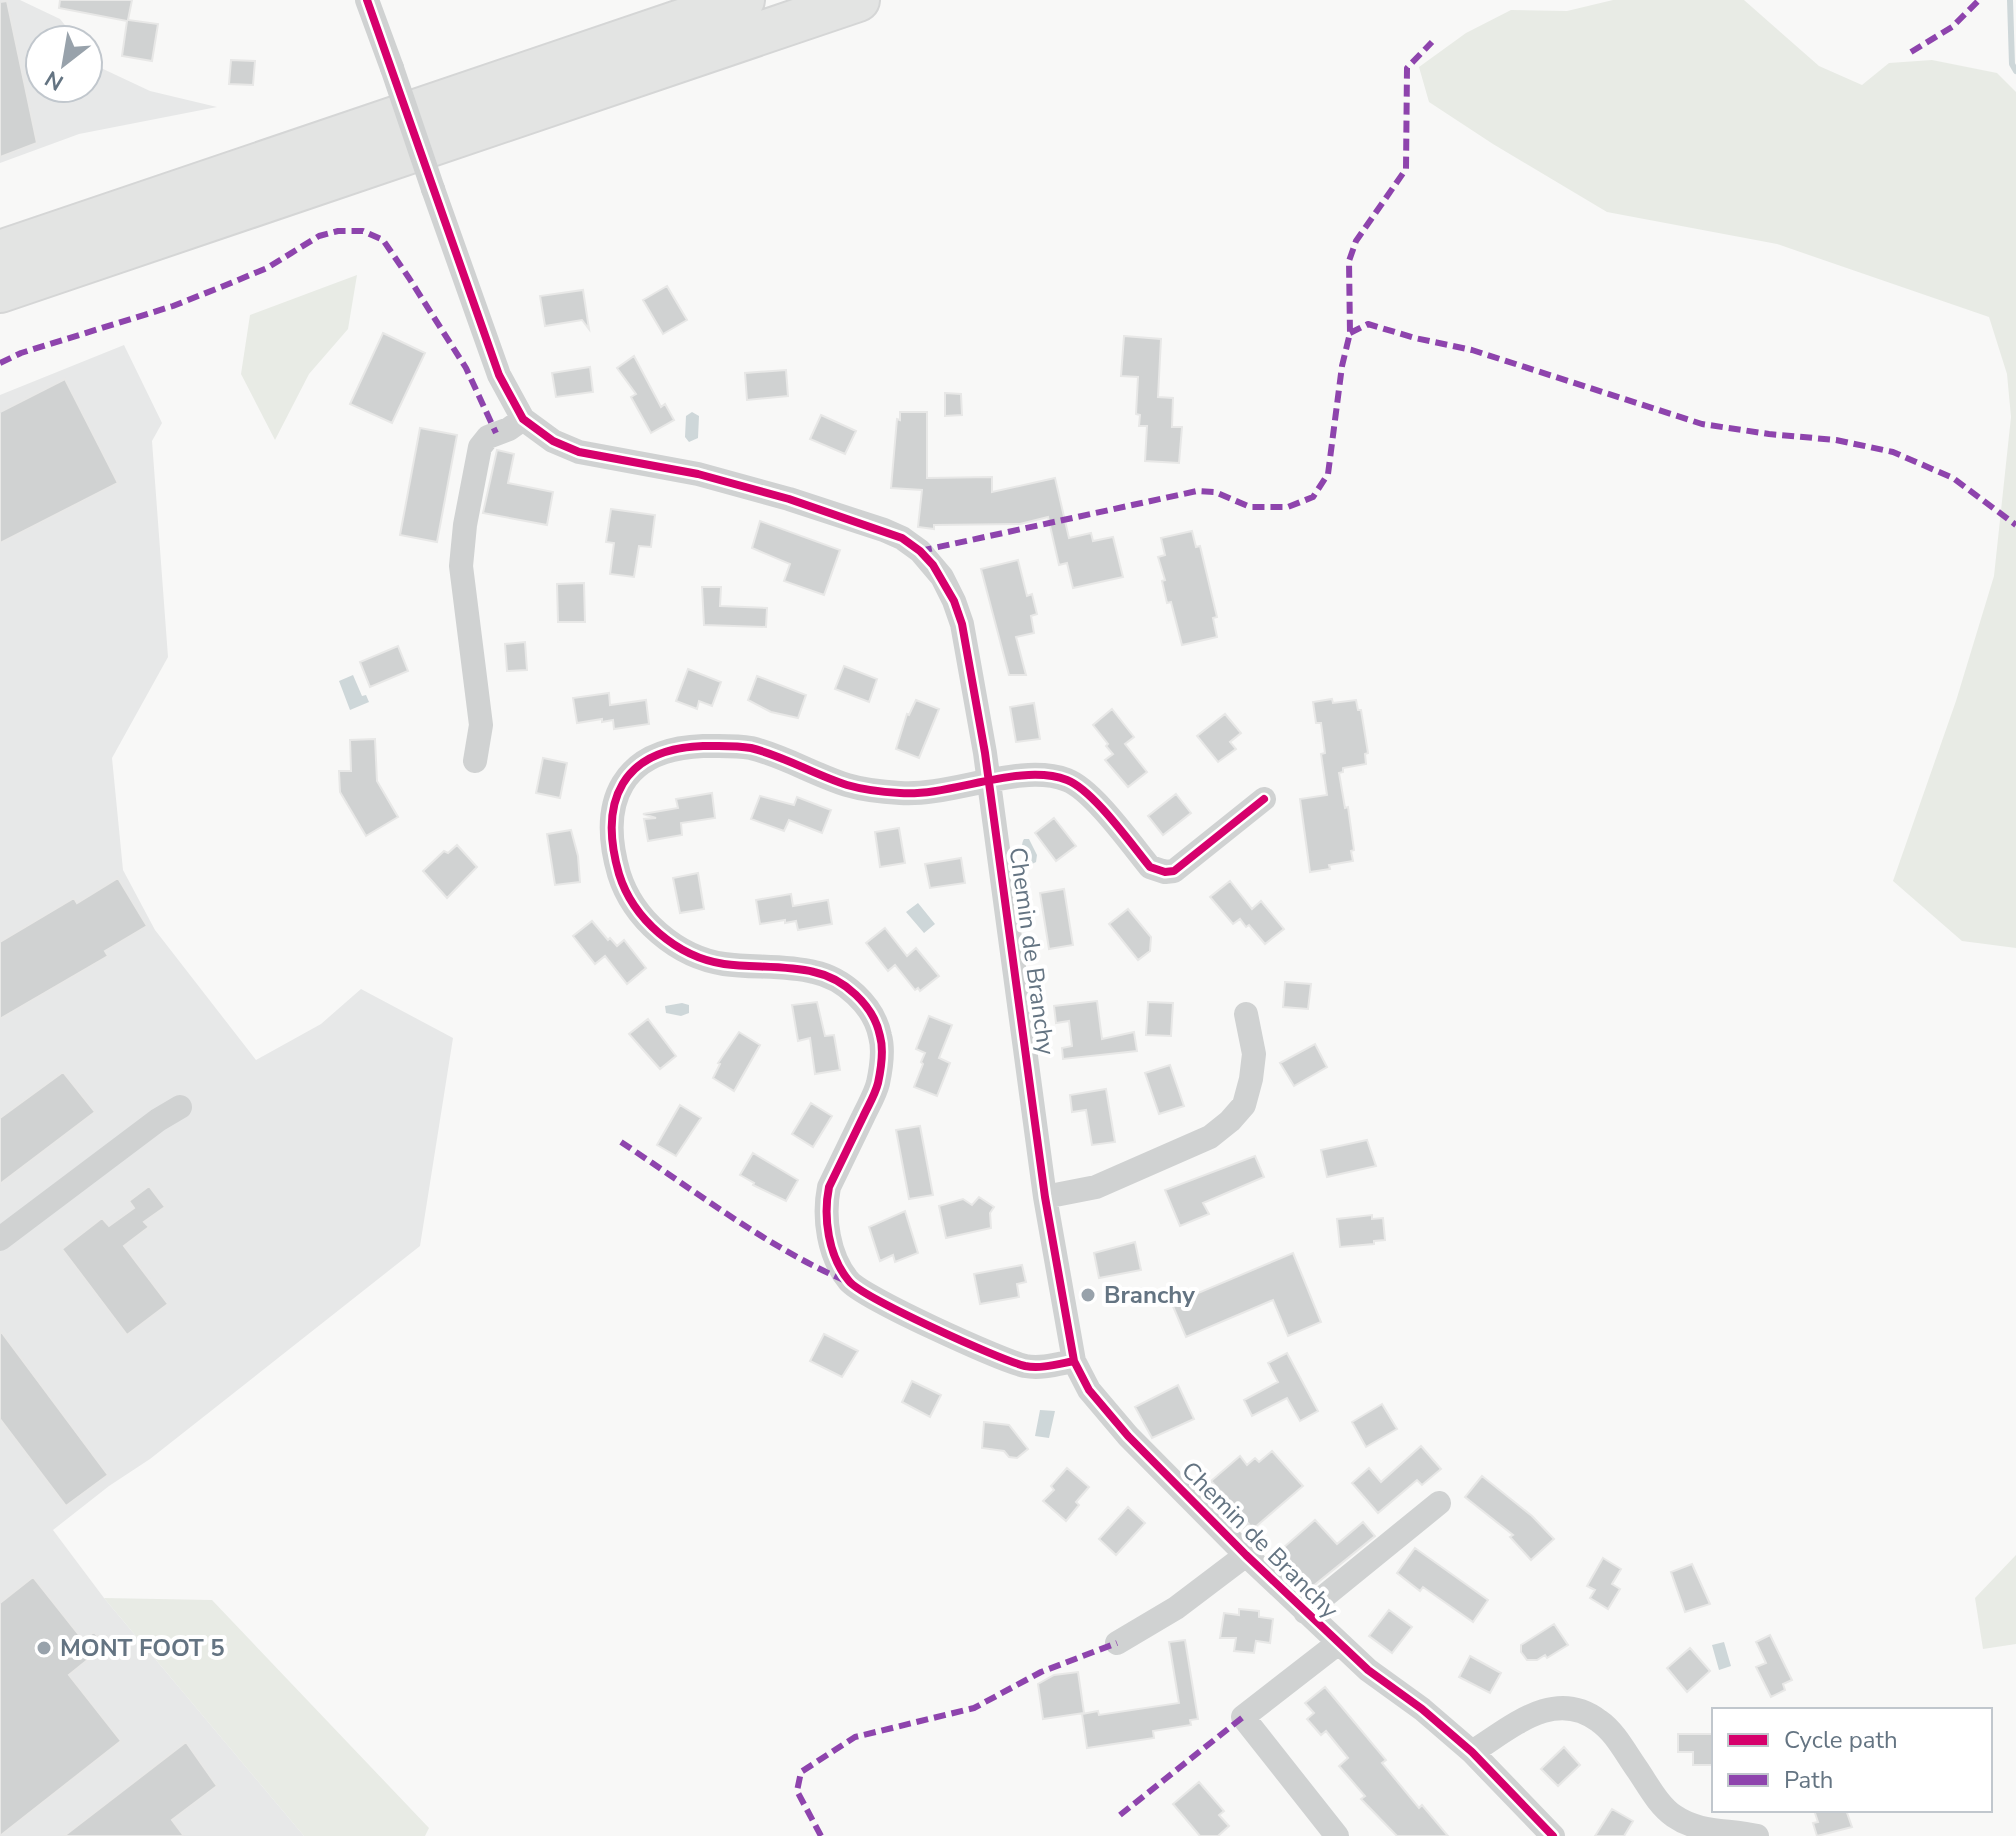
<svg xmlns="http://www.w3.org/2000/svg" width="2016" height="1836" font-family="'Nunito Sans',sans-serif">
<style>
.built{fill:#e7e8e8}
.green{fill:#e8ebe5}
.water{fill:#ced7d9}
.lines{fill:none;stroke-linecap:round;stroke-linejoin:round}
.stream{stroke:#ced7d9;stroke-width:6}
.building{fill:#d0d2d2;stroke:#e8e8e7;stroke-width:2}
.highway-casing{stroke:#d5d6d6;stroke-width:46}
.street{stroke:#d0d2d2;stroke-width:24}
.highway{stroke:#e3e4e3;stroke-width:42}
.street-bridge{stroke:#d0d2d2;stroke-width:24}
.quiet{stroke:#8e44ad;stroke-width:6;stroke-dasharray:12 6;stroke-linecap:butt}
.cycleway-casing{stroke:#fff;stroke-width:13}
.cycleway{stroke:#d6006c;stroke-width:8}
.poi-dot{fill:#98a2ab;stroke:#fff;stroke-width:3}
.labels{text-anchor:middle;stroke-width:8;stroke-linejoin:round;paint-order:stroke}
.street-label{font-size:24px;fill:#647482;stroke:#fff}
.poi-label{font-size:24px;font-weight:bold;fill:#647482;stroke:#fff;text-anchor:start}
</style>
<rect width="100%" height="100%" fill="#f8f8f7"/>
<!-- built -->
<path class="built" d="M0 0H20L60 19 77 40H40V88H88V53L101 68 150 91 217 107 79 134 0 163Z
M124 345 162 423 152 441 168 657 112 758 123 870 155 930 256 1060 321 1024 361 989 453 1038 420 1246 150 1459 109 1486 53 1530 104 1598 304 1836H0V395Z"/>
<!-- green -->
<path class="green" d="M1613 0H1744L1819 66 1862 85 1889 63 1932 60 1997 73 2016 92V948L1962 941 1893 881 1956 701 1994 576 2011 417 2007 374 1989 317 1777 244 1607 212 1493 144 1429 102 1419 67 1466 33 1511 10 1567 11Z
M357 275 348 329 309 374 275 440 241 374 250 315Z
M2016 1555V1644L1983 1649 1975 1598Z
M104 1598 212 1600 429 1828 425 1836H304Z"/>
<!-- water -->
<path class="water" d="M692 412 699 416 698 438 689 442 685 437 686 416Z
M353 675 362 696 366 695 369 702 350 710 339 681Z
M1024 839H1029L1037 855 1036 862 1030 865C1025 857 1019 847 1024 839Z
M918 903 935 924 924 933 906 912Z
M682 1003 689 1005V1013L681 1016 666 1013 665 1006Z
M1040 1410 1055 1411 1049 1438 1035 1436Z
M1724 1642 1731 1666 1719 1670 1712 1645Z"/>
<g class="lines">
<!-- stream -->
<path class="stream" d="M2010 0 2012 64 2016 71"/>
</g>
<!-- building -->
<path class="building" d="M60 0H132L128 20 158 24 152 61 122 56 127 21 59 8Z
M7 1 37 143 0 157V2Z
M231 60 255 61 253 85 229 84Z
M667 286 687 320 663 334 643 300Z
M583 290 589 329 582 320 545 326 540 296Z
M383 333 425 353 392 423 350 404Z
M1124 336 1161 339 1158 397 1173 398 1172 427H1182L1179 463 1145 461 1147 426H1139L1140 415 1136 414 1138 377 1121 376Z
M634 356 661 407 665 404 674 420 651 433 631 397 636 394 617 368Z
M590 367 593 392 556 397 552 373Z
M786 370 788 396 747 400 745 373Z
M65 379 118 483 0 543V412Z
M945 393 961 394 962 415 945 416Z
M900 412H927V478L992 477V492L1055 478 1069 538 1091 533 1093 541 1113 537 1123 577 1073 588 1067 563 1059 565 1048 517 1020 524 934 525V529L918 527 922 490 891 488 897 419 900 420Z
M821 415 856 431 845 454 810 439Z
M420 428 457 435 437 542 400 535Z
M497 450 514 454 508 483 553 492 547 525 483 513Z
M611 509 655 515 651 547 639 546 634 577 610 574 614 543 606 542Z
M760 521 840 550 824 595 784 581 790 564 752 548Z
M1192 531 1196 547 1200 546 1217 617 1213 618 1217 637 1182 645 1171 602 1167 603 1162 581 1165 580 1158 557 1165 555 1161 538Z
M1018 560 1027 596 1032 594 1037 614 1031 616 1034 633 1016 637 1026 675H1009L981 569Z
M584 583 585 622H558L557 584Z
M702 587H721L720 606 767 608 766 627 704 625Z
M525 642 527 670 507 671 505 644Z
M398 646 408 671 370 687 360 662Z
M844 666 877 679 869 702 835 689Z
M688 669 721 682 712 706 699 701 697 709 676 701Z
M757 676 806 695 798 718 771 712 748 700Z
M609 693 610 705 646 700 649 724 614 729 613 720 602 722V719L577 723 573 698Z
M1332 699 1333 703 1356 700 1358 710H1361L1368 753 1365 754 1366 764 1343 768V772L1339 773 1345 808 1348 807 1354 850 1351 851 1353 861 1329 865 1330 869 1310 872 1300 799 1327 795 1321 754 1325 753 1321 723H1316L1313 702Z
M916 700 939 709 919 758 896 749 907 714 909 715Z
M1034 703 1040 739 1016 742 1010 707Z
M1112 709 1134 737 1125 744 1147 772 1128 787 1105 760 1113 754 1106 746 1108 744 1093 725Z
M1225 714 1241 733 1230 742 1236 749 1218 762 1197 736Z
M375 739 377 781 398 817 366 836 340 792 339 771H351L350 740Z
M543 758 567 763 560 798 536 793Z
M712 793 715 818 681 823 682 835 648 841 644 819 656 818 643 814 678 808 676 799Z
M1176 794 1191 813 1163 835 1148 816Z
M760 796 794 805 797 797 831 810 822 833 789 820 784 831 751 819Z
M1054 818 1076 846 1056 861 1035 833Z
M899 828 905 863 880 867 875 832Z
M571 830 578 856 580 882 555 885 547 834Z
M457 845 477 867 447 898 423 871 444 851 448 853Z
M961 858 965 883 930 888 925 864Z
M698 873 704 909 680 913 673 878Z
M118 878 147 926 105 951 108 956 0 1019V942L74 898 77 903Z
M1230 881 1252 909 1261 901 1284 929 1265 944 1249 925 1246 927 1240 919 1233 924 1210 897Z
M1064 889 1073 945 1049 949 1040 893Z
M791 894 793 906 828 900 832 924 798 930 796 921 785 923V920L760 924 756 900Z
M1128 909 1151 937 1150 951 1138 960 1109 924Z
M592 921 608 940 610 938 617 946 624 940 646 968 627 984 605 956 595 964 573 936Z
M885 928 907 956 916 948 939 976 920 991 918 988 915 990 895 965 888 971 866 943Z
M1285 982 1311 984 1308 1009 1283 1007Z
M1097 1001 1102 1039 1134 1032 1137 1051 1063 1059 1062 1048 1072 1046 1069 1021 1056 1023 1054 1006Z
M817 1002 825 1036 834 1035 840 1070 815 1074 810 1038 798 1041 792 1005Z
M1148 1002 1173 1003 1171 1036 1146 1035Z
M929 1016 952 1025 939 1058 950 1063 937 1096 914 1087 923 1064 921 1062 925 1053 916 1049Z
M648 1019 676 1056 660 1069 629 1034Z
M739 1032 760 1045 734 1091 713 1078 720 1064 718 1063Z
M1315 1044 1327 1067 1294 1086 1280 1063Z
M1170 1065 1184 1106 1159 1114 1145 1073Z
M63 1072 95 1112 0 1184V1118Z
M1106 1089 1115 1142 1092 1145 1086 1110 1072 1112 1070 1095Z
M811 1103 832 1116 813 1147 792 1134Z
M680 1105 701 1118 676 1156 657 1145Z
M920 1126 933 1195 909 1199 896 1130Z
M1367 1140 1376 1166 1327 1177 1321 1150Z
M753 1153 798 1180 786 1201 753 1185 754 1183 740 1175Z
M1255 1156 1264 1177 1203 1203 1209 1214 1180 1226 1165 1190Z
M149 1186 165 1207 144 1222 149 1227 124 1246 168 1304 127 1335 62 1249 102 1218 109 1226 134 1208 129 1201Z
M979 1197 994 1207 990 1213 991 1228 946 1238 939 1206 963 1199 972 1205Z
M905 1211 918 1253 895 1262 893 1255 880 1261 869 1227Z
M1372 1215V1219L1383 1218 1385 1240 1374 1241V1244L1340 1247 1337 1219Z
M1135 1242 1141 1270 1099 1278 1094 1253Z
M1293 1253 1321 1322 1288 1336 1273 1300 1186 1337 1172 1304Z
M1022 1265 1026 1282 1017 1284 1019 1297 980 1304 974 1274Z
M0 1330 108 1475 66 1506 0 1419Z
M824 1334 858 1351 842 1377 810 1361Z
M1287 1353 1318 1411 1300 1421 1287 1398 1252 1416 1244 1400 1278 1382 1268 1363Z
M912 1381 941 1395 930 1417 902 1402Z
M1178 1385 1194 1419 1152 1438 1135 1407Z
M1382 1404 1397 1429 1366 1447 1352 1422Z
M984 1422 1009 1425 1028 1449 1017 1458 1009 1457 1004 1451 982 1448Z
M1421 1446 1441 1469 1422 1485 1417 1480 1378 1513 1352 1483 1369 1468 1381 1482Z
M1272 1451 1303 1486 1253 1529 1248 1523 1243 1528 1216 1499 1222 1493 1211 1481 1240 1456 1247 1465 1255 1458 1259 1462Z
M1067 1468 1089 1487 1076 1502 1079 1505 1066 1521 1043 1501 1054 1490 1051 1486Z
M1482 1476 1532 1516 1554 1539 1531 1560 1510 1537 1513 1535 1465 1497Z
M1128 1507 1145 1523 1116 1555 1099 1539Z
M1315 1520 1337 1544 1363 1522 1375 1536 1307 1591 1275 1555Z
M1415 1548 1488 1600 1473 1622 1423 1587 1420 1591 1397 1573Z
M1603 1558 1621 1569 1612 1584 1620 1589 1608 1609 1590 1598 1595 1590 1587 1586Z
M1692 1564 1710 1604 1685 1612 1671 1572Z
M33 1577 83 1640 94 1632 105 1646 69 1675 121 1741 0 1836V1603Z
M1239 1609 1259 1611V1617L1273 1619 1270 1643 1256 1641 1254 1653 1234 1651 1236 1638H1220L1224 1613 1239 1615Z
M1389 1610 1412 1627 1392 1653 1369 1636Z
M1554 1624 1568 1645 1547 1658 1545 1655 1537 1660H1527L1521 1652V1645Z
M1770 1635 1792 1680 1783 1684 1785 1690 1771 1697 1756 1667 1766 1663 1756 1642Z
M1185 1640 1198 1719 1190 1720 1191 1725 1153 1731 1154 1738 1087 1748 1082 1714 1098 1711 1099 1715 1179 1703 1169 1642Z
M1690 1648 1710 1671 1687 1692 1667 1668Z
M1470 1656 1501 1673 1490 1693 1459 1677Z
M1078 1672 1084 1713 1043 1719 1038 1684 1054 1675Z
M1325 1687 1386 1760 1382 1763 1419 1808 1422 1805 1448 1836H1397L1361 1799 1365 1796 1339 1766 1348 1758 1326 1731 1321 1735 1307 1719 1314 1713 1305 1703Z
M1678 1734H1714V1765H1693V1752H1678Z
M186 1742 217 1786 172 1820 184 1836H64Z
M1564 1747 1580 1765 1558 1786 1541 1769Z
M1199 1782 1224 1811 1219 1815 1229 1826 1218 1836H1200L1173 1804Z
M1612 1809 1633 1821 1624 1836H1595Z
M1814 1810H1846L1852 1827 1817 1836 1813 1823 1818 1822Z"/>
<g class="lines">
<defs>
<path id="highway" d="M0 252 743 0
M0 291 858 0"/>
</defs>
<!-- highway casing -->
<use href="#highway" class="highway-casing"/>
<!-- street -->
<path class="street" d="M367 0 392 68
M433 189 499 375 523 419 553 441 579 452 698 474 789 499 884 530 902 538 920 551 942 577 954 601 962 624 985 753 1045 1197 1074 1361 1089 1390 1128 1436 1246 1555 1368 1670 1422 1709 1472 1752 1553 1836
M475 761 481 725 461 566 465 525 480 447 488 437 509 429 523 419
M1045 1197 1096 1187 1210 1137 1230 1121 1244 1105 1251 1079 1254 1054 1246 1014
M0 1239 158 1120 180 1107
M1074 1361C1058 1364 1041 1369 1025 1366 1000 1360 863 1298 849 1281 828 1256 823 1217 829 1187 840 1164 852 1140 863 1117 868 1106 875 1095 878 1083 881 1069 884 1050 880 1036 874 1005 843 978 814 972 785 965 753 968 724 964 677 957 633 919 619 874 598 801 622 749 703 746 719 746 735 745 751 748 784 756 815 775 847 785 864 790 882 792 900 793 951 797 1020 762 1067 780 1093 790 1131 844 1150 867L1165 872 1174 871 1264 799
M1305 1612 1439 1503
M1117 1643 1176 1608 1246 1555
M1472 1752C1511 1728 1554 1687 1599 1721 1615 1732 1625 1752 1637 1769 1648 1785 1658 1805 1674 1816 1700 1834 1729 1829 1757 1836
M1337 1836 1243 1717 1337 1644"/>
<!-- highway -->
<use href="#highway" class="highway"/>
<!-- street-bridge -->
<path class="street-bridge" d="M392 68 433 189"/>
<!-- quiet -->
<path class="quiet" d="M1911 52 1952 27 1979 0
M1350 333 1368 324 1415 338 1472 350 1702 424 1769 434 1836 440 1893 452 1953 478 2016 525
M0 363 21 353 173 306 226 285 267 268 319 236 338 231H363L383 240 409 278 466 368 496 433
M920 551 1197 491 1215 492 1250 507H1288L1313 497 1328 474 1342 366 1350 333 1349 261 1356 241 1406 169 1407 68 1432 42
M621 1142C691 1188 770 1249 846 1281
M1120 1815 1243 1717
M821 1836 797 1791 801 1772 855 1737 974 1708 1041 1672 1117 1643"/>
<defs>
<path id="cycleway" d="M367 0 499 375 523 419 553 441 579 452 698 474 789 499 902 538 920 551 933 565 954 601 962 624 985 753 1045 1197 1074 1361 1089 1390 1128 1436 1246 1555 1368 1670 1422 1709 1472 1752 1553 1836
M1074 1361C1058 1364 1041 1369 1025 1366 1000 1360 863 1298 849 1281 828 1256 823 1217 829 1187 840 1164 852 1140 863 1117 868 1106 875 1095 878 1083 881 1069 884 1050 880 1036 874 1005 843 978 814 972 785 965 753 968 724 964 677 957 633 919 619 874 598 801 622 749 703 746 719 746 735 745 751 748 784 756 815 775 847 785 864 790 882 792 900 793 951 797 1020 762 1067 780 1093 790 1131 844 1150 867L1165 872 1174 871 1264 799"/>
</defs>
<!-- cycleway casing -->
<use href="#cycleway" class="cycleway-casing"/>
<!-- cycleway -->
<use href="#cycleway" class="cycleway"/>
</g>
<!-- markers -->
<g class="poi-dot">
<circle cx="1088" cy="1295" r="8"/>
<circle cx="44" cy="1648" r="8"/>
</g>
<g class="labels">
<!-- street labels -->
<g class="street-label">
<text transform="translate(1032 951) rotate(82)" y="8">Chemin de Branchy</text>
<text transform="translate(1260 1540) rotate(45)" y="8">Chemin de Branchy</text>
</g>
<!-- poi labels -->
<g class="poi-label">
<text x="1104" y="1303">Branchy</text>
<text x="60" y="1656">MONT FOOT 5</text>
</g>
</g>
<!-- legend -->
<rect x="1712" y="1708" width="280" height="104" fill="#ffffff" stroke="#c1c7cd" stroke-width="2"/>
<rect x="1728" y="1734" width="40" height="12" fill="#d6006c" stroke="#c1c7cd" stroke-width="2"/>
<text x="1784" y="1748" font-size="24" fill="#647482">Cycle path</text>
<rect x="1728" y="1774" width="40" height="12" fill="#8e44ad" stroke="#c1c7cd" stroke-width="2"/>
<text x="1784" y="1788" font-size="24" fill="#647482">Path</text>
<!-- north arrow -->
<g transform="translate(64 64) rotate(211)"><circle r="38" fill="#ffffff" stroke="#c1c7cd" stroke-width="2"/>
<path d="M0-6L14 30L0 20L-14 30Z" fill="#98a2ab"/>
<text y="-12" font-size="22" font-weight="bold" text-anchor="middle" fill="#647482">N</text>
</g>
</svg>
